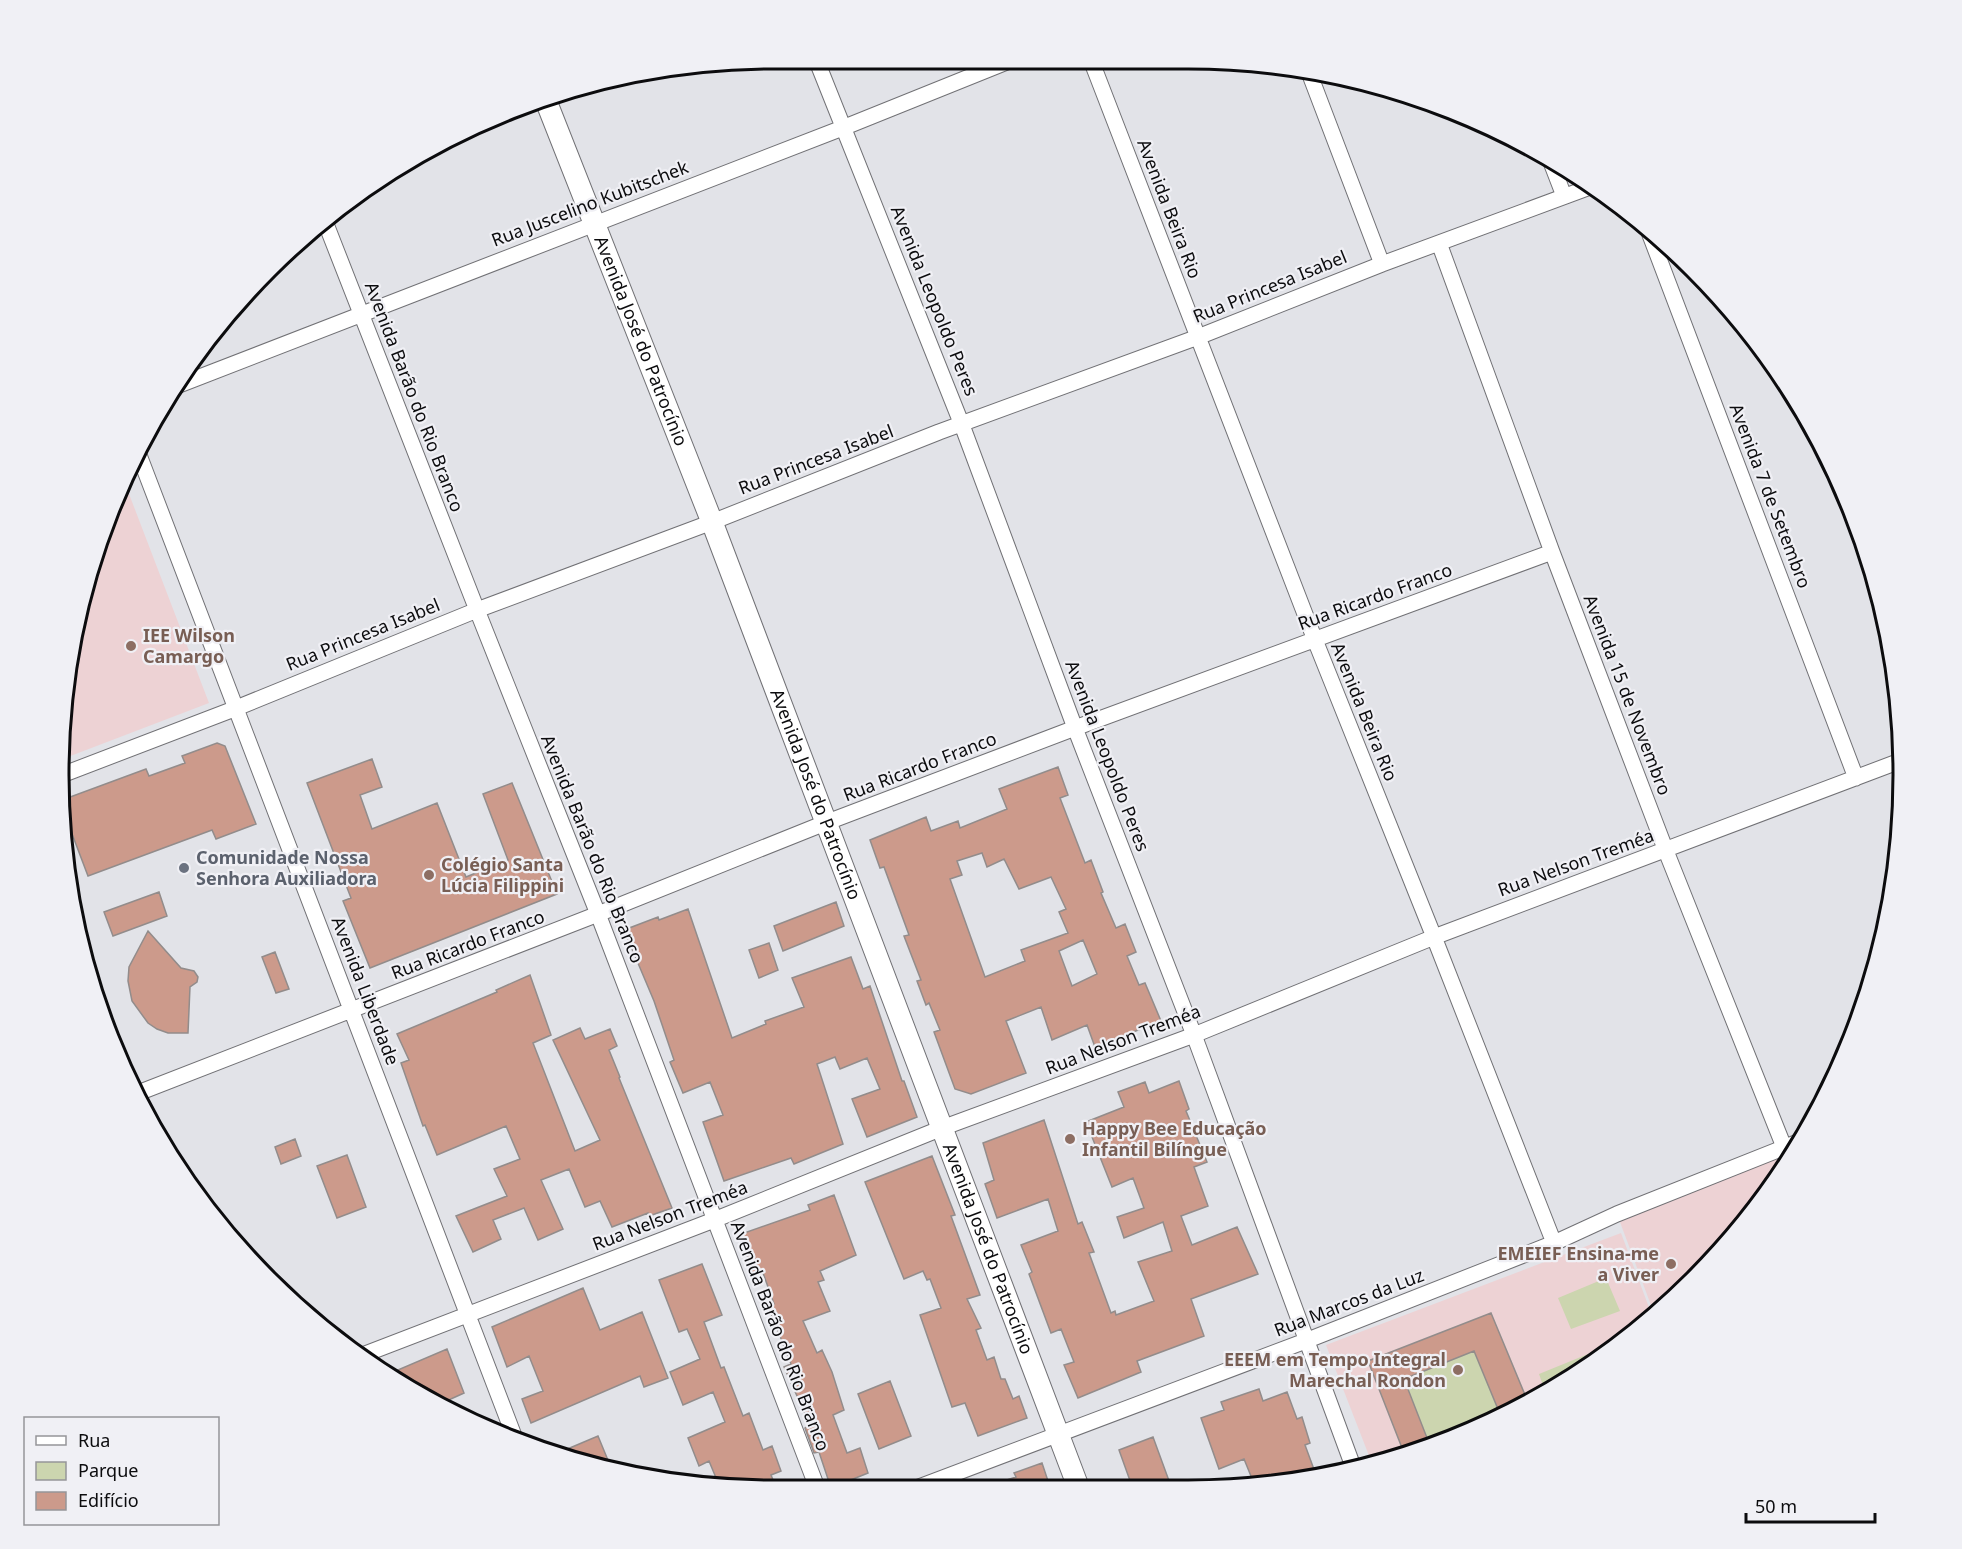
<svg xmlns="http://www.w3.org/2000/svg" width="1962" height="1549" font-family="'Noto Sans',sans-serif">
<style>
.education{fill:#edd2d4}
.green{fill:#ccd5af}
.building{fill:#cc9a8b;stroke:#928c8b;stroke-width:1.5;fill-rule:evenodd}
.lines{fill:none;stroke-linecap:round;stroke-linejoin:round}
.street-casing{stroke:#717175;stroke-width:17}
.secondary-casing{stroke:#717175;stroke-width:23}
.street{stroke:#fff;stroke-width:15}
.secondary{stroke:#fff;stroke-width:21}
.education-dot{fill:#8d6e63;stroke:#f0f0f5;stroke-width:2}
.worship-dot{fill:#6b7280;stroke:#f0f0f5;stroke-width:2}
.labels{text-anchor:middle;stroke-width:4.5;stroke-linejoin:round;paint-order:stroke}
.street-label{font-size:18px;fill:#0c0c0e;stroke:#f0f0f5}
.education-label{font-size:18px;font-weight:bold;fill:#785e54;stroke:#f0f0f5;text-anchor:start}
.worship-label{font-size:18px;font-weight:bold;fill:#5b616d;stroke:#f0f0f5;text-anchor:start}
.rim{fill:none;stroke:#0c0c0e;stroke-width:3}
</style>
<rect width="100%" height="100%" fill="#e2e3e8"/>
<!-- education -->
<path class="education" d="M126 486 209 703 60 760 83 589Z
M1785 1147 1788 1157 1755 1211 1655 1316 1617 1214Z
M1621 1233 1653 1318 1545 1395 1373 1466 1326 1345Z"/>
<!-- green -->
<path class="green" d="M1606 1278 1620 1311 1571 1329 1558 1298Z
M1474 1351 1500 1414 1429 1443 1404 1379Z
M1593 1352 1595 1359 1546 1394 1539 1374Z"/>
<!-- building -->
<path class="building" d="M217 743 225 746 256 824 216 839 212 830 88 876 63 810 62 800 146 769 149 776 185 763 182 756Z
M372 759 382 787 360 795 372 829 437 803 466 877 508 860 483 794 512 783 557 894 370 968 343 901 351 898 307 783Z
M1058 767 1068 795 1060 798 1085 863 1091 860 1103 892 1101 893 1116 928 1125 924 1136 952 1127 956 1139 985 1145 983 1161 1021 1095 1047 1087 1025 1052 1040 1041 1007 1006 1021 1026 1073 971 1094 955 1089 934 1032 940 1030 929 1003 926 1005 917 981 921 980 904 936 909 935 884 867 880 868 870 840 926 817 931 831 958 821 960 828 1007 809 999 789ZM982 853 987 867 1004 859 1019 889 1051 877 1066 909 1059 912 1068 933 1021 950 1025 961 985 977 950 879 962 875 957 861ZM1083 940 1097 974 1072 986 1059 951Z
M159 892 167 916 113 936 104 912Z
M836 902 844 926 783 951 774 926Z
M688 909 732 1038 766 1024 765 1021 804 1007 792 978 851 957 863 989 870 986 902 1081H904L917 1117 867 1137 852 1099 880 1089 867 1058 840 1069 835 1057 817 1064 843 1144 794 1164 791 1158 724 1181 703 1122 723 1115 710 1082 683 1093 670 1062 674 1060 654 1001 624 930 658 917 659 920Z
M148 931 181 968 194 971 198 977 197 982 190 987 188 1033H168L157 1029 148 1023 132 1001 128 981 129 967Z
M769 943 778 970 759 978 749 950Z
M275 952 289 989 276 993 262 957Z
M530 975 551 1035 533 1043 575 1151 600 1140 553 1040 580 1028 585 1039 610 1029 617 1046 609 1050 620 1077 619 1078 672 1208 649 1216 648 1213 612 1227 600 1201 585 1207 569 1169 541 1180 563 1229 538 1240 524 1208 493 1220 501 1239 473 1252 456 1216 507 1196 494 1169 520 1159 506 1126 437 1155 425 1125 423 1126 401 1063 409 1060 397 1034 497 992 496 990Z
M1179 1081 1189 1109 1186 1111 1207 1162 1194 1167 1208 1206 1181 1216 1192 1245 1237 1227 1258 1274 1191 1299 1204 1336 1137 1361 1141 1372 1078 1398 1064 1365 1074 1362 1061 1329 1051 1333 1029 1274 1032 1272 1021 1245 1058 1231 1048 1199 997 1218 985 1184 994 1180 983 1143 1044 1120 1078 1224 1082 1222 1094 1252 1089 1253 1111 1313 1115 1311 1116 1315 1154 1301 1138 1262 1172 1251 1163 1222 1124 1238 1117 1217 1144 1208 1133 1178 1112 1187 1086 1122 1124 1107 1118 1092 1145 1082 1149 1093Z
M295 1139 301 1156 281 1164 275 1147Z
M347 1155 366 1207 337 1218 317 1166Z
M932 1156 955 1215 951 1216 980 1295 967 1299 981 1328 976 1330 987 1360 994 1357 1001 1379H1005L1013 1399 1019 1396 1027 1418 978 1436 965 1403 952 1407 920 1315 941 1308 930 1279 927 1280 923 1271 904 1279 865 1182Z
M834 1195 856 1255 820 1271 824 1280 818 1282 830 1311 803 1321 817 1353 822 1350 832 1372 844 1410 833 1415 847 1453 860 1448 868 1473 831 1488 819 1452 814 1453 805 1428 810 1425 784 1367 791 1364 768 1306 774 1304 762 1270 752 1275 745 1260 748 1258 741 1241 744 1233 810 1210 808 1205Z
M702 1264 722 1315 704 1322 721 1368 724 1367 743 1416 749 1413 763 1450 772 1446 781 1471 771 1475 777 1490 719 1485 709 1461 699 1466 688 1438 725 1422 713 1392 683 1405 670 1372 700 1359 687 1329 679 1332 659 1280Z
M583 1288 600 1330 642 1312 668 1378 644 1387 640 1376 531 1423 522 1399 543 1391 529 1356 507 1367 492 1327Z
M1491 1313 1528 1402 1500 1414 1474 1351 1404 1379 1429 1443 1404 1453 1368 1361Z
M447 1349 464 1393 440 1404 386 1375Z
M890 1381 911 1436 879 1449 858 1394Z
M1259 1389 1263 1401 1287 1392 1297 1419 1302 1417 1310 1443 1305 1445 1316 1475 1255 1486 1244 1459 1219 1469 1201 1418 1224 1410 1221 1402Z
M598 1436 612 1470 558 1453Z
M1153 1437 1172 1489H1133L1119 1450Z
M1042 1463 1051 1490H986L985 1487 1016 1477 1014 1473Z"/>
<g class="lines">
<defs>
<path id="street" d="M816 59 962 425 1075 728 1194 1035 1354 1469
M1091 60 1315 640 1434 937 1554 1243
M1310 75 1382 264
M1549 157 1564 196
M326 224 477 610 598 914 818 1490
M1647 227 1856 778
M1439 243 1552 552 1666 851 1788 1157
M179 385 845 127 1014 59
M139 455C262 784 392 1111 516 1441
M59 776 234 709 477 610 712 522 939 432 1198 337 1382 264 1590 187
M138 1093 598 914 825 823 1075 728 1552 552
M360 1356 714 1220 942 1128 1194 1035 1434 937 1900 761
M911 1490 1308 1340 1554 1243 1617 1214 1798 1142"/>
<g id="secondary">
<path id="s1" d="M546 101 712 522 1079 1489"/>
</g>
</defs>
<!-- street casing -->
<use href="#street" class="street-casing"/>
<!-- secondary casing -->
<use href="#secondary" class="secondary-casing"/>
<!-- street -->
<use href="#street" class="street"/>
<!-- secondary -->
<use href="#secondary" class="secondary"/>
</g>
<!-- markers -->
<g class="education-dot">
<circle cx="131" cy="646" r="6"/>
<circle cx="429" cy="875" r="6"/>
<circle cx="1070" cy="1139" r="6"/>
<circle cx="1671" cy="1264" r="6"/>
<circle cx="1458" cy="1370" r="6"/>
</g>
<circle class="worship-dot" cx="184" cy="868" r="6"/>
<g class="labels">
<!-- street labels -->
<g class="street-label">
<text transform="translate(590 204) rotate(-21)" y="6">Rua Juscelino Kubitschek</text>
<text transform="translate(1169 209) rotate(69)" y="6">Avenida Beira Rio</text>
<text transform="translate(1270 287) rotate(-22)" y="6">Rua Princesa Isabel</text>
<text transform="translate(934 301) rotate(68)" y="6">Avenida Leopoldo Peres</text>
<text dy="6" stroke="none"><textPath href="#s1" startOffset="258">Avenida José do Patrocínio</textPath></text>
<text transform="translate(414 397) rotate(69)" y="6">Avenida Barão do Rio Branco</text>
<text transform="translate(816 460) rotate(-21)" y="6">Rua Princesa Isabel</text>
<text transform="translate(1770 496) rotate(69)" y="6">Avenida 7 de Setembro</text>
<text transform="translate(1375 597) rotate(-20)" y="6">Rua Ricardo Franco</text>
<text transform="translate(363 635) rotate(-22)" y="6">Rua Princesa Isabel</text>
<text transform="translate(1627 695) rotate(69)" y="6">Avenida 15 de Novembro</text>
<text transform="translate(1364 712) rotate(68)" y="6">Avenida Beira Rio</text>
<text transform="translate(1107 756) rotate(69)" y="6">Avenida Leopoldo Peres</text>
<text transform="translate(920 767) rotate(-21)" y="6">Rua Ricardo Franco</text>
<text dy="6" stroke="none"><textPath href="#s1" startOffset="744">Avenida José do Patrocínio</textPath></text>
<text transform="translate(592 849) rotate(68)" y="6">Avenida Barão do Rio Branco</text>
<text transform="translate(1576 863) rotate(-20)" y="6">Rua Nelson Treméa</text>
<text transform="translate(468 945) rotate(-21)" y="6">Rua Ricardo Franco</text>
<text transform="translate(365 991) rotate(69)" y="6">Avenida Liberdade</text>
<text transform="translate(1123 1040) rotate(-21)" y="6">Rua Nelson Treméa</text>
<text transform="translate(670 1216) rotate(-21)" y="6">Rua Nelson Treméa</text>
<text dy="6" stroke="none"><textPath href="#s1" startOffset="1230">Avenida José do Patrocínio</textPath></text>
<text transform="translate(1349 1303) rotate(-21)" y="6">Rua Marcos da Luz</text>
<text transform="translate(780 1336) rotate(69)" y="6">Avenida Barão do Rio Branco</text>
</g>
<!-- education labels -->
<g class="education-label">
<text x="143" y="642">IEE Wilson<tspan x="143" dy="21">Camargo</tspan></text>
<text x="441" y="871">Colégio Santa<tspan x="441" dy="21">Lúcia Filippini</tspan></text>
<text x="1082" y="1135">Happy Bee Educação<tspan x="1082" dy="21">Infantil Bilíngue</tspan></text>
<text x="1659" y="1260" text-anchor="end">EMEIEF Ensina-me<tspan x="1659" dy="21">a Viver</tspan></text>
<text x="1446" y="1366" text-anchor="end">EEEM em Tempo Integral<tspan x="1446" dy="21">Marechal Rondon</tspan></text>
</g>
<!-- worship labels -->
<g class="worship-label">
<text x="196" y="864">Comunidade Nossa<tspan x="196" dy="21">Senhora Auxiliadora</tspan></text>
</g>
</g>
<!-- crop -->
<path d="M0 0H1962V1549H0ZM774 69H1188A705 705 0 0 1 1893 774V775A705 705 0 0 1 1188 1480H774A705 705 0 0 1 69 775V774A705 705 0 0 1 774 69Z" fill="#f0f0f5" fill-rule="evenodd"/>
<path class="rim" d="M774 69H1188A705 705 0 0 1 1893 774V775A705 705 0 0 1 1188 1480H774A705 705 0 0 1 69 775V774A705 705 0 0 1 774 69Z"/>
<!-- legend -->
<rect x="24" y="1417" width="195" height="108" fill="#f0f0f5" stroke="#959599" stroke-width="1.5"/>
<rect x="36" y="1436" width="30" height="9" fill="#ffffff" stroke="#959599" stroke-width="1.5"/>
<text x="78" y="1447" font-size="18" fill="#0c0c0e">Rua</text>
<rect x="36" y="1462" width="30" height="18" fill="#ccd5af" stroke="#959599" stroke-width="1.5"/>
<text x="78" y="1477" font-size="18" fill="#0c0c0e">Parque</text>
<rect x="36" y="1492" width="30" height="18" fill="#cc9a8b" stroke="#959599" stroke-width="1.5"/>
<text x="78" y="1507" font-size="18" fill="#0c0c0e">Edifício</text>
<!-- scale -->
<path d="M1746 1513v9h129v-9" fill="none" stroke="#0c0c0e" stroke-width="3"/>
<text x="1755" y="1513" font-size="18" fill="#0c0c0e" stroke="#f0f0f5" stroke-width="4.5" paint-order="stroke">50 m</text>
</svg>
